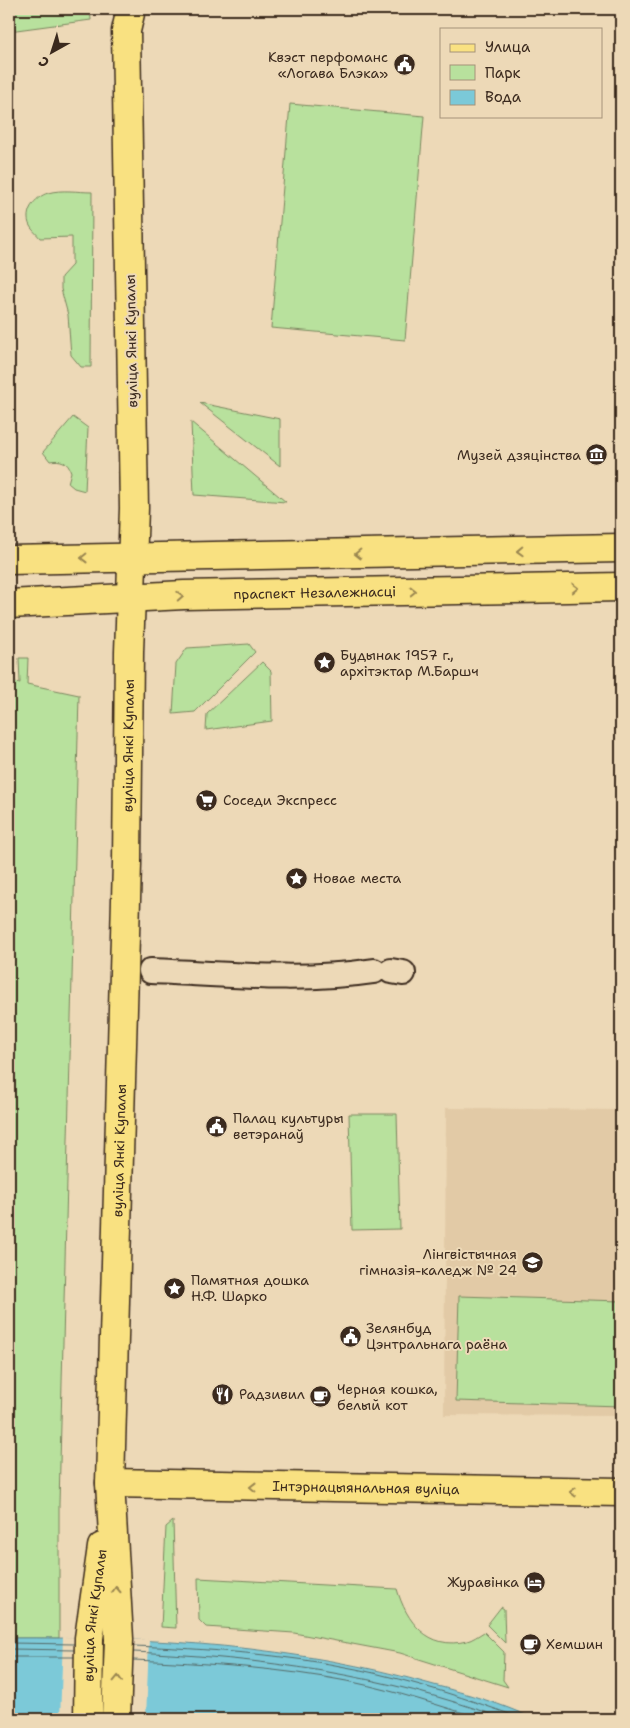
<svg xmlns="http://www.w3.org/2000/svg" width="630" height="1728" font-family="'Shantell Sans',sans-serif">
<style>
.built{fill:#e2caa6}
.green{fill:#b8e19d;stroke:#7a865e}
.water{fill:#7bc9d8;stroke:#61898e}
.pier{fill:#edd9b7}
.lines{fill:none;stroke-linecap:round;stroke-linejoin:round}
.shore{stroke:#556a68;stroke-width:1}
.minor-casing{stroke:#3b2a1e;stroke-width:28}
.major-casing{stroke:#3b2a1e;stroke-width:31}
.minor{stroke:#edd9b7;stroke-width:24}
.major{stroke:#f9e181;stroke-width:28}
.oneway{stroke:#9a8650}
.labels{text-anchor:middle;stroke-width:4;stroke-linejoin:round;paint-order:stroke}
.poi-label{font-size:14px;fill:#3b2a1e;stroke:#edd9b7;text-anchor:start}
.street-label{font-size:14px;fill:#3b2a1e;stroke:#edd9b7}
</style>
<rect width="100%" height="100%" fill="#edd9b7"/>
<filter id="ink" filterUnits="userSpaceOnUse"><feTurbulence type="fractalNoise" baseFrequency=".02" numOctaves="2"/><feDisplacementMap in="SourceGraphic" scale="10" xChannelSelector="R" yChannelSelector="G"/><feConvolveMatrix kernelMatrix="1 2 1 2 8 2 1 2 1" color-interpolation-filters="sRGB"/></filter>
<g filter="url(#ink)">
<!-- built -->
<path class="built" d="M446 1108 621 1110V1416L444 1415Z"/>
<!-- green -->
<path class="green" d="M90 9 91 20 9 31V10Z
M290 104 424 116 405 340 271 328Z
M92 192 91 367H81L71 355 68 315 61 289V277L72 265V237L40 238C37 234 32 230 30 226 23 212 35 197 48 193 61 189 79 192 92 192Z
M200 403 280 419V466Z
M73 417 88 428 85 491 74 488 68 483 71 472C68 462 61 459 50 461L43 452Z
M191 422 286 502 194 495Z
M249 644 255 652 195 712 173 714 176 664 187 648Z
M19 658H28L27 684 79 695 59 1504V1638H9V681L20 683Z
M262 662 271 671 272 721 206 730 207 714Z
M349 1114H397L400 1229 352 1230Z
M459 1296 621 1301V1406L456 1401Z
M173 1521 176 1628 161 1627 166 1527Z
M198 1578 397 1589C406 1621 428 1651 467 1641 472 1640 479 1635 484 1632L504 1652 503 1680 508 1687 400 1653 294 1633 206 1627 199 1620Z
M501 1607 504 1609 505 1643 487 1625Z"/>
<!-- water -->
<path class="water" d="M9 1638C152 1637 296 1645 434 1685 468 1694 503 1704 534 1719H9Z"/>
<!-- pier -->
<path class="pier" d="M63 1637 149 1640 146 1719H60Z"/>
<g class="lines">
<!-- shore -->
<path class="shore" d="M9 1643 74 1644
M134 1646C208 1649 283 1654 356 1669 413 1681 469 1699 523 1719
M9 1649 74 1650
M134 1652C262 1658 383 1674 505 1719
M9 1657H74
M133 1660C206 1663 280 1668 352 1682 396 1691 440 1706 483 1719"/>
<defs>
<path id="minor" d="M151 971C224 974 301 982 374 971
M391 971 403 973"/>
<g id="major">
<path d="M9 560 621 548"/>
<path id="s1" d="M9 604 184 595 621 587"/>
<path id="s2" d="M110 1483 621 1492"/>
<path id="s3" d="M88 1719 89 1638 102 1547"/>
<path id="s4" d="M116 1719 119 1639 110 1483 127 863 129 652 134 508 126 31 131 9"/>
</g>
</defs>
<!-- minor casing -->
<use href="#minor" class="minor-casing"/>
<!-- major casing -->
<use href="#major" class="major-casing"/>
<!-- minor -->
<use href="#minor" class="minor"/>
<!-- major -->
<use href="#major" class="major"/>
</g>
<!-- one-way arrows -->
<defs><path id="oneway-chevron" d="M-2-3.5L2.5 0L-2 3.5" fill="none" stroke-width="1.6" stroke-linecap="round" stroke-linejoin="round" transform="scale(1.25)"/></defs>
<g class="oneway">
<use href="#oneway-chevron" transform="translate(520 551) rotate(178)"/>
<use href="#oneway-chevron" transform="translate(358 554) rotate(179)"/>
<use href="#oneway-chevron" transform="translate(84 558) rotate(179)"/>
<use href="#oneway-chevron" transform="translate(575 588) rotate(-1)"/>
<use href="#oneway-chevron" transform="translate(413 591) rotate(-1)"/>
<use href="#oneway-chevron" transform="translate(180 596) rotate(-3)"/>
<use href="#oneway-chevron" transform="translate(253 1487) rotate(-179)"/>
<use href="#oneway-chevron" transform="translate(573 1492) rotate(-179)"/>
<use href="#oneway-chevron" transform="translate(116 1590) rotate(-93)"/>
<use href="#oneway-chevron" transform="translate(118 1679) rotate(-88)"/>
</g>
</g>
<!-- icons -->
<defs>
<symbol id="civic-disc" viewBox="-11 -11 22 22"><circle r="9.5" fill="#3b2a1e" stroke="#edd9b7"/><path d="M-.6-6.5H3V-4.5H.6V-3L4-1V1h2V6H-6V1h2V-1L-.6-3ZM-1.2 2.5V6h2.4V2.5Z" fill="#fff"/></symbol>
<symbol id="museum-disc" viewBox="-11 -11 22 22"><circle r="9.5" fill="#3b2a1e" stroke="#edd9b7"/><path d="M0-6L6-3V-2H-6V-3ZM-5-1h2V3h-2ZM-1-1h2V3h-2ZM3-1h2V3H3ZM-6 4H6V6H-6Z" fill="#fff"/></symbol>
<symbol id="sight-disc" viewBox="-11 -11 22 22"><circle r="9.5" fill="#3b2a1e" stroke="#edd9b7"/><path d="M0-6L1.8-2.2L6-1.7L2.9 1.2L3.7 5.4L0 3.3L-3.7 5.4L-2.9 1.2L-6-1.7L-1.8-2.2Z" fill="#fff"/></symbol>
<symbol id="supermarket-disc" viewBox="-11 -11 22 22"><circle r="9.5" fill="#3b2a1e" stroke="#edd9b7"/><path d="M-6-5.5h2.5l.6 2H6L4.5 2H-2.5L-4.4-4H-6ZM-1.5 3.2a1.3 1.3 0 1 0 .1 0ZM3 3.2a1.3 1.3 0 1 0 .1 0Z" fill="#fff"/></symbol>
<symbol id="school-disc" viewBox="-11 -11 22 22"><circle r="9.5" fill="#3b2a1e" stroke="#edd9b7"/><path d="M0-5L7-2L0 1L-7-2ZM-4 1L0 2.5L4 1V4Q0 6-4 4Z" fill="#fff"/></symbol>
<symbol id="restaurant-disc" viewBox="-11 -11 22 22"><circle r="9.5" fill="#3b2a1e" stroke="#edd9b7"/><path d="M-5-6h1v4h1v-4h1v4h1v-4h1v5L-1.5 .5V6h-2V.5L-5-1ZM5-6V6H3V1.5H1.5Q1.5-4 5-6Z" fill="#fff"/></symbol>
<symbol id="cafe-disc" viewBox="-11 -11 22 22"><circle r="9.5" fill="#3b2a1e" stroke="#edd9b7"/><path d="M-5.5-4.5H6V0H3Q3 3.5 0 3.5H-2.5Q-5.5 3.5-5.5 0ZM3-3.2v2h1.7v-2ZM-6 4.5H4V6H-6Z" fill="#fff"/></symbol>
<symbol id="hotel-disc" viewBox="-11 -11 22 22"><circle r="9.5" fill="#3b2a1e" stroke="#edd9b7"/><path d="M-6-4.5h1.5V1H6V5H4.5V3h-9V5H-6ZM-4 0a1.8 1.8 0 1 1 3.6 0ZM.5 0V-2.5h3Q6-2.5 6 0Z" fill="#fff"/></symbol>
</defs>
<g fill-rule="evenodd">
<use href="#civic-disc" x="392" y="52" width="25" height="25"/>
<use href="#museum-disc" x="584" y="442" width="25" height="25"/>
<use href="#sight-disc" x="312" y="650" width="25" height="25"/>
<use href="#supermarket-disc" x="194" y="788" width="25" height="25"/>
<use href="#sight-disc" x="284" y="866" width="25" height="25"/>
<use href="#civic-disc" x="204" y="1114" width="25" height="25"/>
<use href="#school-disc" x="520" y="1250" width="25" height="25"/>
<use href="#sight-disc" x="162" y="1276" width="25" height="25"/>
<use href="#civic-disc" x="338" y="1324" width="25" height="25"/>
<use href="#restaurant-disc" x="210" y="1382" width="25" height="25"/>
<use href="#cafe-disc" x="308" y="1384" width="25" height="25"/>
<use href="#hotel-disc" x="522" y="1570" width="25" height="25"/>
<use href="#cafe-disc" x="518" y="1632" width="25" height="25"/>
</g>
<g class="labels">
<!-- poi labels -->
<g class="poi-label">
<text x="388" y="62" text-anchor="end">Квэст перфоманс<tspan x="388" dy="16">«Логава Блэка»</tspan></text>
<text x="581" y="460" text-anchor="end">Музей дзяцінства</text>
<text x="340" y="660">Будынак 1957 г.,<tspan x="340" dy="16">архітэктар М.Баршч</tspan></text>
<text x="223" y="805">Соседи Экспресс</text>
<text x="313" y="883">Новае места</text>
<text x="233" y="1123">Палац культуры<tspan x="233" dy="16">ветэранаў</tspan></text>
<text x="517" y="1259" text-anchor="end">Лінгвістычная<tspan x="517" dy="16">гімназія-каледж № 24</tspan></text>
<text x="191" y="1285">Памятная дошка<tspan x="191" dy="16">Н.Ф. Шарко</tspan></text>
<text x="366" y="1333">Зелянбуд<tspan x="366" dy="16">Цэнтральнага раёна</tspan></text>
<text x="337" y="1394">Черная кошка,<tspan x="337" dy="16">белый кот</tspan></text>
<text x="239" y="1399">Радзивил</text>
<text x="519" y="1587" text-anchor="end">Журавінка</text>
<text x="546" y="1649">Хемшин</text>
</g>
<!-- street labels -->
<g class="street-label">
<text transform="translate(131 341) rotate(-91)" y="5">вуліца Янкі Купалы</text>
<text dy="5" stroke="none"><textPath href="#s1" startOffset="306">праспект Незалежнасці</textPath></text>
<text dy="5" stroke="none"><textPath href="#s4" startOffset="974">вуліца Янкі Купалы</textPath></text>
<text dy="5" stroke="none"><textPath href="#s4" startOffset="569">вуліца Янкі Купалы</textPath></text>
<text dy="5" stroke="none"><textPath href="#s2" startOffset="256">Інтэрнацыянальная вуліца</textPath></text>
<text dy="5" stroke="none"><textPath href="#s3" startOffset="104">вуліца Янкі Купалы</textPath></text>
</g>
</g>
<!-- margin -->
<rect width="630" height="1728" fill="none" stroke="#edd9b7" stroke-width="30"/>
<rect x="15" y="15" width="600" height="1698" fill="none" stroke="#3b2a1e" stroke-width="2" filter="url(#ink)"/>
<!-- legend -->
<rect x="440" y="28" width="162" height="90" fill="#edd9b7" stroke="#a6937a"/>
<rect x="450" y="44" width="25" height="8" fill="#f9e181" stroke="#a6937a"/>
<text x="485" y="52" font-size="15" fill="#3b2a1e">Улица</text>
<rect x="450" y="65" width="25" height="15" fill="#b8e19d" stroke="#a6937a"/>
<text x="485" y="78" font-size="15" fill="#3b2a1e">Парк</text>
<rect x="450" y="90" width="25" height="15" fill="#7bc9d8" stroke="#a6937a"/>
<text x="485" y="102" font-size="15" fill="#3b2a1e">Вода</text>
<!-- north arrow -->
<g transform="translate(52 52) rotate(219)" stroke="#edd9b7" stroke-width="4" paint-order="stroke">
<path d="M0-4L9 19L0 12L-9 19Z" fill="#3b2a1e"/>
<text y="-8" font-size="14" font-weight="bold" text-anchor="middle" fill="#3b2a1e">С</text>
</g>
</svg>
